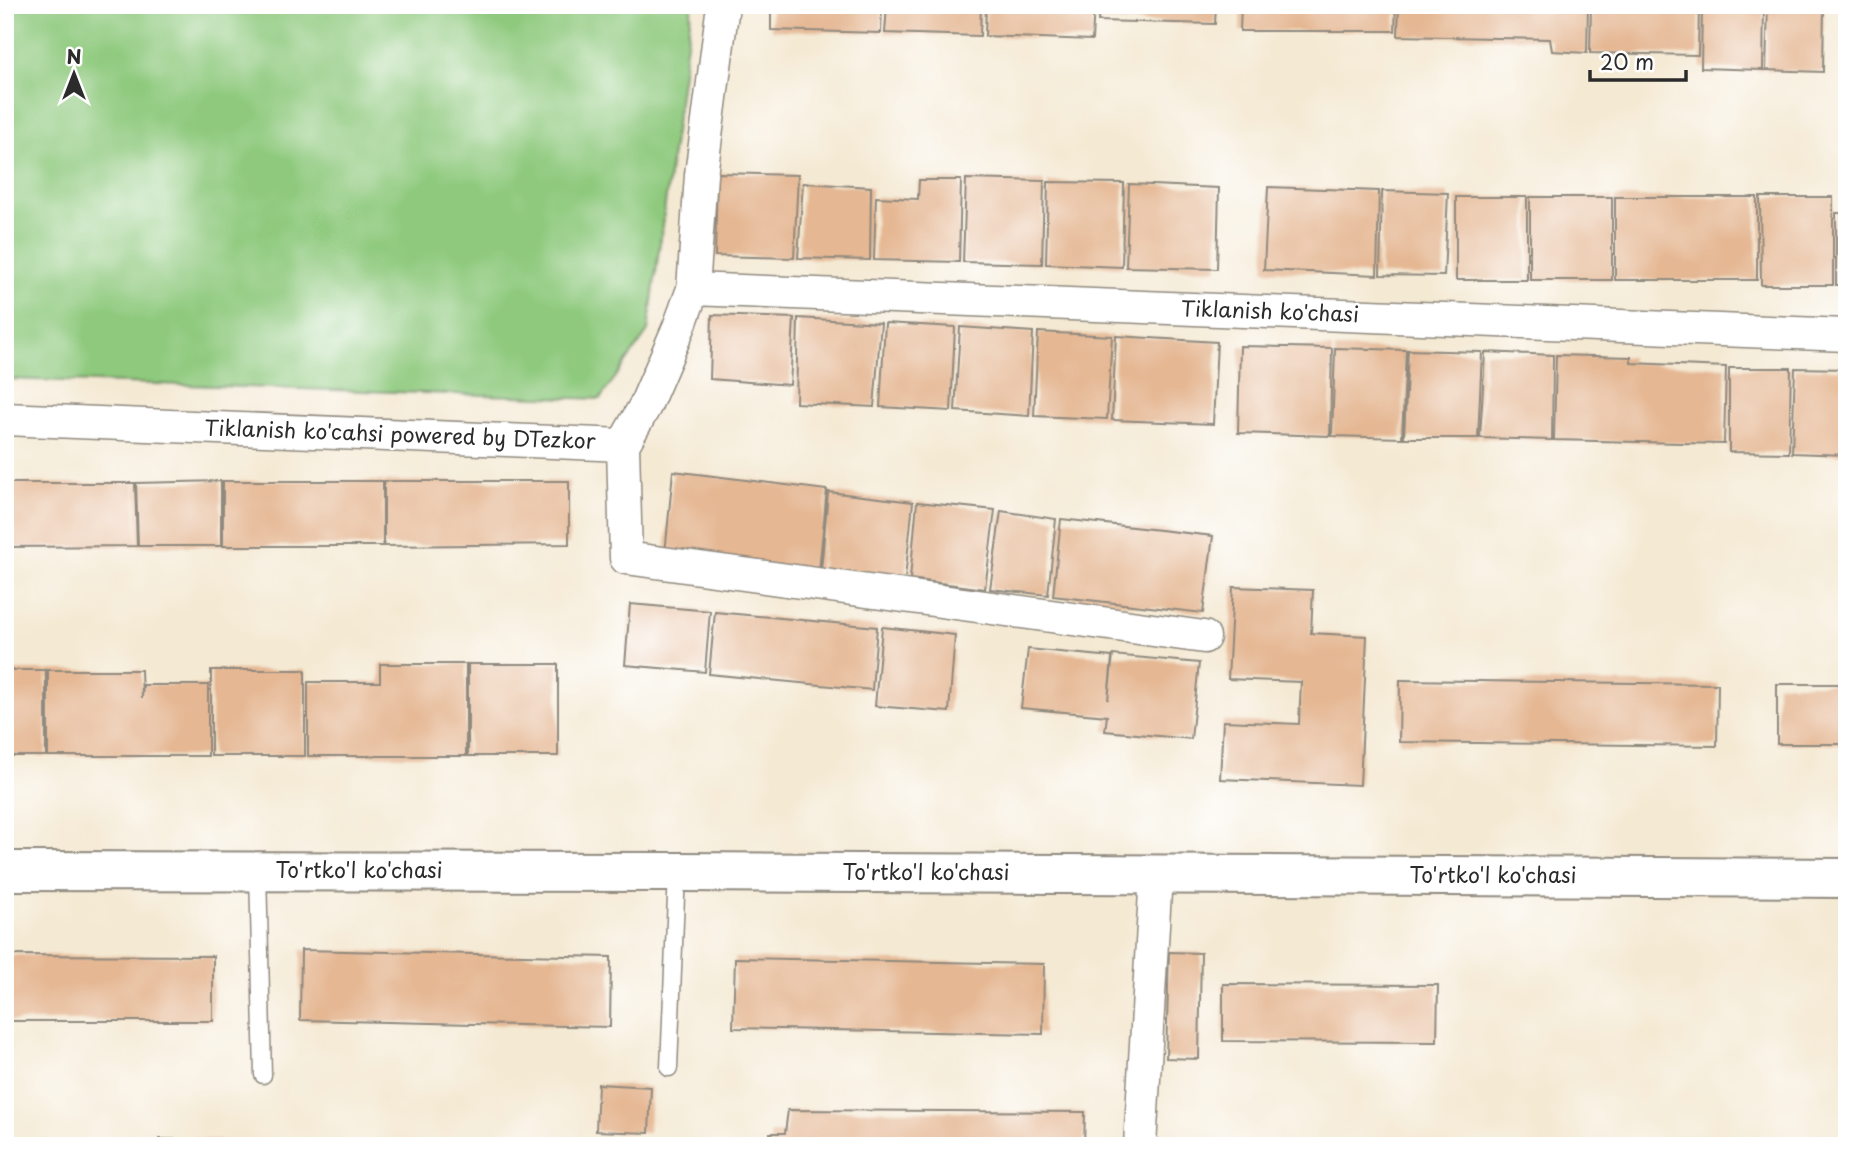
<svg xmlns="http://www.w3.org/2000/svg" width="1852" height="1151" font-family="'Playpen Sans',sans-serif">
<style>
.green{fill:#8ec97d;stroke:#5c7a54;stroke-width:2}
.building{fill:#e5b793}
.lines{fill:none;stroke-linecap:round;stroke-linejoin:round}
.lane-casing{stroke:#908a7f;stroke-width:19}
.street-casing{stroke:#908a7f;stroke-width:35}
.secondary-casing{stroke:#908a7f;stroke-width:42}
.lane{stroke:#fff;stroke-width:16}
.street{stroke:#fff;stroke-width:32}
.secondary{stroke:#fff;stroke-width:38}
.labels{text-anchor:middle;stroke-width:5;stroke-linejoin:round;paint-order:stroke}
.street-label{font-size:21px;fill:#2b2b2b;stroke:#fff}
</style>
<rect width="100%" height="100%" fill="#fff"/>
<filter id="ink" filterUnits="userSpaceOnUse"><feTurbulence type="fractalNoise" baseFrequency=".0143" numOctaves="2"/><feDisplacementMap in="SourceGraphic" scale="14" xChannelSelector="R" yChannelSelector="G"/><feConvolveMatrix kernelMatrix="1 2 1 2 8 2 1 2 1" color-interpolation-filters="sRGB"/></filter>
<filter id="wash" filterUnits="userSpaceOnUse"><feTurbulence type="fractalNoise" baseFrequency=".00686" numOctaves="4" result="noise"/><feDisplacementMap in="SourceGraphic" scale="28" xChannelSelector="R" yChannelSelector="G"/><feGaussianBlur stdDeviation="1.57" result="paint"/><feColorMatrix in="noise" values="0 0 0 0 0 0 0 0 0 0 0 0 0 0 0 0 0 1.4 0 .05"/><feComposite in="paint" operator="in"/></filter>
<g filter="url(#wash)">
<rect width="100%" height="100%" fill="#f4e9d3"/>
<!-- green -->
<path class="green" d="M5 5H692L648 331 600 399 5 379Z"/>
<g id="blocks">
<!-- building -->
<path class="building" d="M771 5H882L881 33 771 30Z
M887 5H981L980 36 885 33Z
M986 5H1094L1092 40 985 36Z
M1099 5H1216L1215 24 1098 21Z
M1241 5H1396L1395 31H1240Z
M1399 5H1588L1587 53 1552 51 1550 39 1398 36Z
M1591 5H1699L1698 55 1590 53Z
M1702 5H1764L1763 70 1701 68Z
M1768 5H1824L1823 72 1766 70Z
M717 173 798 175 794 258 715 256Z
M966 179 1044 181 1042 264 963 262Z
M919 180H961L959 262 874 260 876 197 918 199Z
M1048 182 1124 183 1122 267 1046 264Z
M803 183 871 187 870 260 798 258Z
M1129 184 1219 188 1217 269 1126 267Z
M1268 187 1379 191 1377 275 1264 270Z
M1382 191 1448 193 1444 276 1380 275Z
M1456 197H1527V280H1456Z
M1530 197H1612V280H1530Z
M1615 197H1757V280H1615Z
M1760 197H1833V285H1761Z
M1836 213H1847V285H1836Z
M712 315 794 318 790 385 710 379Z
M798 318 881 323 874 407 796 403Z
M885 323 955 327 951 411 880 407Z
M960 327 1033 332 1029 416 955 411Z
M1038 332 1112 336 1107 419 1034 416Z
M1116 336 1217 342 1213 424 1112 420Z
M1240 346 1332 348 1330 436 1238 433Z
M1335 348 1406 350 1402 438 1332 436Z
M1408 350 1482 352 1478 438H1404Z
M1485 352 1553 355 1552 440 1480 438Z
M1556 355 1631 357V363L1726 367 1724 444 1554 440Z
M1729 368H1791L1789 453 1729 452Z
M1795 368 1847 369 1845 455 1792 453Z
M673 471 827 490 819 571 665 554Z
M221 481V546H138L136 483Z
M223 481H383V546H223Z
M384 481H569V544L384 546Z
M5 483H135L137 546 5 547Z
M828 492 913 502 905 579 821 571Z
M917 502 995 510 985 589 910 579Z
M1001 511 1056 519 1048 595 990 589Z
M1061 519 1213 536 1203 613 1053 596Z
M1233 587 1313 590 1311 633 1367 636 1360 785 1220 779 1223 721 1299 724 1301 682 1228 679Z
M630 604 710 611 705 672 625 665Z
M715 612 877 627 872 690 709 674Z
M882 627 955 635 949 712 875 706Z
M1028 649 1112 657 1108 700 1113 655 1199 663 1191 739 1105 731 1107 716 1021 708Z
M380 664H466V756H308V682H380Z
M468 664H558V756H468Z
M5 670H46V756H5Z
M48 670H141L142 698 143 685H208V756H48Z
M211 670H305V756H211Z
M1400 680 1718 684 1717 746 1399 742Z
M1777 684H1847V744H1777Z
M301 950 611 957 610 1027 300 1020Z
M1169 952 1201 953 1199 1059 1166 1058Z
M5 955 213 956V1021H5Z
M735 958 1044 964 1043 1034 733 1028Z
M1223 984 1438 985 1437 1042 1223 1041Z
M598 1084 651 1087 649 1133 596 1131Z
M788 1110 1085 1112 1084 1146H771L770 1133H785Z
M159 1139 221 1140V1146H159Z"/>
</g>
</g>
<g filter="url(#ink)">
<use href="#blocks" fill-opacity="0" stroke="#908a7f" stroke-width="2"/>
<g class="lines">
<defs>
<path id="lane" d="M258 871 263 1075
M669 1068 677 872"/>
<path id="street" d="M693 289 1847 335
M5 419 623 445 645 406 679 327 693 289 701 175 723 5
M623 445 626 558 1204 637
M1140 1146 1156 875"/>
<path id="secondary" d="M5 871 677 872 1847 878"/>
</defs>
<!-- lane casing -->
<use href="#lane" class="lane-casing"/>
<!-- street casing -->
<use href="#street" class="street-casing"/>
<!-- secondary casing -->
<use href="#secondary" class="secondary-casing"/>
<!-- lane -->
<use href="#lane" class="lane"/>
<!-- street -->
<use href="#street" class="street"/>
<!-- secondary -->
<use href="#secondary" class="secondary"/>
</g>
</g>
<g class="labels">
<!-- street labels -->
<g class="street-label">
<text transform="translate(1270 312) rotate(2)" y="7">Tiklanish ko'chasi</text>
<text transform="translate(400 435) rotate(2)" y="7">Tiklanish ko'cahsi powered by DTezkor</text>
<text x="359" y="878">To'rtko'l ko'chasi</text>
<text x="926" y="880">To'rtko'l ko'chasi</text>
<text x="1493" y="883">To'rtko'l ko'chasi</text>
</g>
</g>
<!-- margin -->
<rect width="1852" height="1151" fill="none" stroke="#fff" stroke-width="28"/>
<!-- north arrow -->
<g transform="translate(74 74)" stroke="#ffffff" stroke-width="5" paint-order="stroke">
<path d="M0-5L12 26L0 18L-12 26Z" fill="#2b2b2b"/>
<text y="-10" font-size="19" font-weight="bold" text-anchor="middle" fill="#2b2b2b">N</text>
</g>
<!-- scale -->
<path d="M1590 70v10h96v-10" fill="none" stroke="#2b2b2b" stroke-width="3.5"/>
<text x="1600" y="70" font-size="21" fill="#2b2b2b" stroke="#ffffff" stroke-width="5" paint-order="stroke">20 m</text>
</svg>
